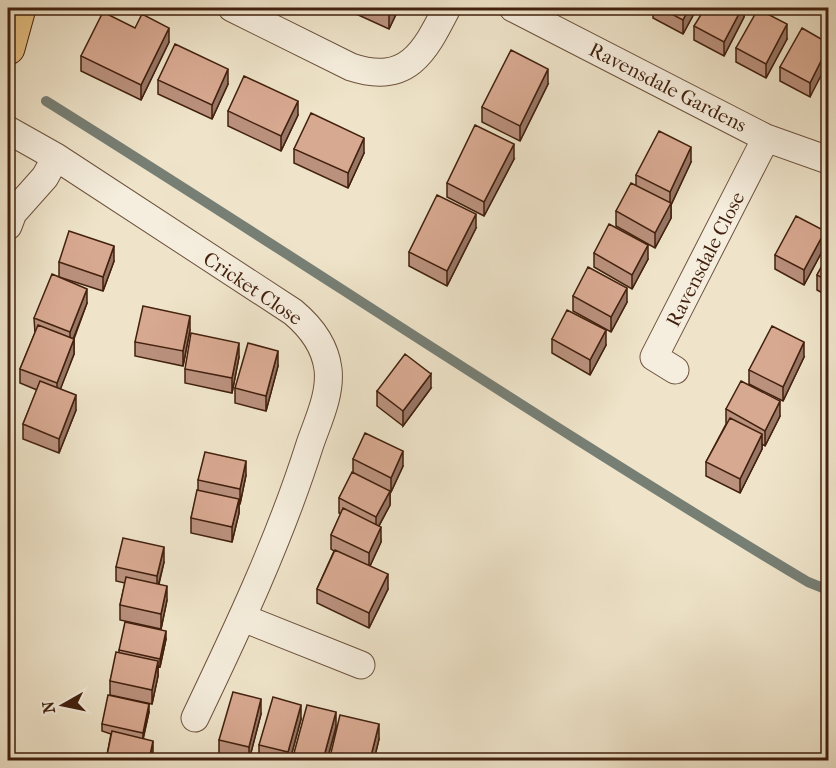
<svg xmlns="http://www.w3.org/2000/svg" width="836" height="768" font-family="'IM FELL French Canon',serif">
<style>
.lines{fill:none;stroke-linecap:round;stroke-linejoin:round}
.stream{stroke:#777f75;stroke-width:10}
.street-casing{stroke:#6d523d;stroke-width:29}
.highway-casing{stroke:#42210e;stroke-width:35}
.street{stroke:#f5eddd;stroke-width:27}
.highway{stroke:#e8c285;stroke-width:33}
.wall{fill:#ba917d;stroke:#42210e;stroke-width:1.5}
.shaded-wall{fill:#977666;stroke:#42210e;stroke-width:1.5}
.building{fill:#d8a991;stroke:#42210e;stroke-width:1.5}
.labels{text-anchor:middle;stroke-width:5;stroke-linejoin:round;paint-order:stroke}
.street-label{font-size:20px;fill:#42210e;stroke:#f5eddd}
</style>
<rect width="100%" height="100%" fill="#efe4ca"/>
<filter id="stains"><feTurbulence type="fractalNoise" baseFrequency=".00333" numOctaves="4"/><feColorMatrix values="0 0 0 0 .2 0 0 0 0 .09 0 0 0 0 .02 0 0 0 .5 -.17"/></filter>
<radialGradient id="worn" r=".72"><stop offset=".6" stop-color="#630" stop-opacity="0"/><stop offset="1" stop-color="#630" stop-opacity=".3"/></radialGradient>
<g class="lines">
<!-- stream -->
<path class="stream" d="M46 101C301 260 550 428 808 582L828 590"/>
<defs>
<path id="street" d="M232 8 351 67C408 86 425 51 447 8
M513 8 766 138 828 160
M8 130 56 157 293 312C311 327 325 345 328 369 331 394 318 421 310 444 280 539 238 628 195 718
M8 226 13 213 45 177 56 157
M675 370 654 357 766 138
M243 618 361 665"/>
<path id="highway" d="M8 48 19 8"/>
</defs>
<!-- street casing -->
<use href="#street" class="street-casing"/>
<!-- highway casing -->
<use href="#highway" class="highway-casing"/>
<!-- street -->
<use href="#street" class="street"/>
<!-- highway -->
<use href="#highway" class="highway"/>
</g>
<!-- wall -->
<path class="wall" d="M343 8H399L389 29Z
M630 8H642L639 13Z
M653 8H697L683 34 653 18Z
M744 8V17L724 56 694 40V26Z
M135 28 169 42 141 100 81 71V56Z
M787 39 766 78 736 62V48Z
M828 43 810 97 780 81V67Z
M158 80 228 84 212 119 158 94Z
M548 84 520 141 482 122V107Z
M228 111 298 115 281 151 228 126Z
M294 149 364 153 348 188 294 163Z
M514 159 484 216 447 197V183Z
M691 162 671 205V218L655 248 616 226V211L636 186V175Z
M476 228 447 286 409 266V252Z
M825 246 804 285 775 269V255Z
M594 253 648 259 632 289 594 267Z
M828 255V296L817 290V275Z
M114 261 103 291 59 277V262Z
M573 296 627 302 611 332 573 311Z
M87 303 74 339V354L60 389 76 410 59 453 23 439V424L37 390 20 383V369L35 333 34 318Z
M190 330 183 366 135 356V342Z
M552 339 606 345 590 375 552 353Z
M239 357 232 393 185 383V369Z
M804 357 783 401 749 384V370Z
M278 366 266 411 235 403V388Z
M431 388 403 426 377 406V391Z
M726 409 780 416 765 446 762 444V449L740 493 706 476V462L726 424Z
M353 459 403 466 391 492 390 491V505L379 526 381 542 370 566 388 589 369 628 317 603V589L334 551 331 549V535L341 514 339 513V498L353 473Z
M246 475 240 504H239V513L232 542 191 533V518L198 490V480Z
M164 562 159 584 167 600 161 629 120 620V605L125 583 116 581V567Z
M166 639 160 667 158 666V676L152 704 110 695V681L119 653V650Z
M149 712 143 738 153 755 152 760H106L111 734 102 731V724Z
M261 714 249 760H244L219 755V740Z
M301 719 290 760H263L259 759V745Z
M336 727 327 760H294V753Z
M379 739 374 760H330V757Z"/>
<!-- shaded-wall -->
<path class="shaded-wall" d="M393 8H399L389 29V14Z
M689 8H697L683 34V20Z
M742 8H744V17L724 56V42Z
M787 24V39L766 78V64Z
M169 28V42L141 100V85Z
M828 47V62L810 97V83Z
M228 69V84L212 119V105Z
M548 69V84L520 141V126Z
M298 101V115L281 151V136Z
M364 138V153L348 188V173Z
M514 144V159L484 216V202Z
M691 147V162L671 205V218L655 248V233L670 204V192Z
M476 214V228L447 286V271Z
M825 231V246L804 285V270Z
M648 245V259L632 289V275Z
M114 246V261L103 291V277Z
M627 288V302L611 332V317Z
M87 289V303L70 347V332Z
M190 316V330L183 366V351Z
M606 330V345L590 375V360Z
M74 339V354L57 398V383Z
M804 342V357L783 401V387Z
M239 343V357L232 393V378Z
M278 351V366L266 411V396Z
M431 374V388L403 426V411Z
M76 395V410L59 453V439Z
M780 401V416L765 446V431Z
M762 434V449L740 493V479Z
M403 451V466L391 492V478Z
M246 461V475L240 504V489Z
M390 491V505L376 531V517Z
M239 499V513L232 542V527Z
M381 527V542L369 568V553Z
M164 547V562L157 590V576Z
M388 574V589L369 628V613Z
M167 586V600L161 629V614Z
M166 631V639L160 667V659Z
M158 661V676L152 704V690Z
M261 699V714L249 760V747Z
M149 704V712L143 740V733Z
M301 705V719L290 760H288V752Z
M336 712V727L327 760H323Z
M379 724V739L374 760H370Z
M153 741V755L152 760H149Z"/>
<!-- building -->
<path class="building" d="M374 8H393L389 14Z
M660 8H689L683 20Z
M705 8H742L724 42 694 26Z
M758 9 787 24 766 64 736 48Z
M103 12 135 28 142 14 169 28 141 85 81 56Z
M802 28 828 43V47L810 83 780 67Z
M175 44 228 69 212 105 158 80Z
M511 50 548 69 520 126 482 107Z
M244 76 298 101 281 136 228 111Z
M311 113 364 138 348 173 294 149Z
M475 125 514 144 484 202 447 183Z
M659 131 691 147 670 192 636 175Z
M631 183 671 203 655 233 616 211Z
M437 195 476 214 447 271 409 252Z
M796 216 825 231 804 270 775 255Z
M609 224 648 245 632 275 594 253Z
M69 231 114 246 103 277 59 262Z
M828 255V281L817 275Z
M588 267 627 288 611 317 573 296Z
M52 274 87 289 70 332 34 318Z
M143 306 190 316 183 351 135 342Z
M567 310 606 330 590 360 552 339Z
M38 325 74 339 57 383 20 369Z
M772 326 804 342 783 387 749 370Z
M191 333 239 343 232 378 185 369Z
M248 343 278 351 266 396 235 388Z
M405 354 431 374 403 411 377 391Z
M40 381 76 395 59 439 23 424Z
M741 381 780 401 765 431 726 409Z
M730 418 762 434 740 479 706 462Z
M365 433 403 451 391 478 353 459Z
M205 452 246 461 240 489 198 480Z
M352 472 390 491 376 517 339 498Z
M197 490 239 499 232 527 191 518Z
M343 508 381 527 369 553 331 535Z
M123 538 164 547 157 576 116 567Z
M335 550 388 574 369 613 317 589Z
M126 577 167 586 161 614 120 605Z
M125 622 166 631 160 659 119 650Z
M116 652 158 661 152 690 110 681Z
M233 692 261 699 249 747 219 740Z
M108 695 149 704 143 733 102 724Z
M273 697 301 705 288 752 259 745Z
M307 705 336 712 323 760 294 753Z
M340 715 379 724 370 760H343L330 757Z
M112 731 153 741 149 760H106Z"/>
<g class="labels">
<!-- street labels -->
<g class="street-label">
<text transform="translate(668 87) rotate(27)" y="7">Ravensdale Gardens</text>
<text transform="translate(705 259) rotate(-63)" y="7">Ravensdale Close</text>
<text transform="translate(253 288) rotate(34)" y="7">Cricket Close</text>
</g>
</g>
<!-- margin -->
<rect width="836" height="768" fill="none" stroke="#efe4ca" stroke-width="30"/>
<rect x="9" y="9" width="818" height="750" fill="none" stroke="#42210e" stroke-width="3"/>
<rect x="15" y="15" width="806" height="738" fill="none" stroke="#42210e" stroke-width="1.5"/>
<!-- north arrow -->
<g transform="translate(63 705) rotate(261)" stroke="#f5eddd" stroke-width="4.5" paint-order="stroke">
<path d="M0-4.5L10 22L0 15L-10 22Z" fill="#42210e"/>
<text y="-9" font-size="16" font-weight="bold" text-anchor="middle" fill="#42210e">N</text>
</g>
<rect width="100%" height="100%" filter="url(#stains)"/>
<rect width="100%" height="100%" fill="url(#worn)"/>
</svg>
